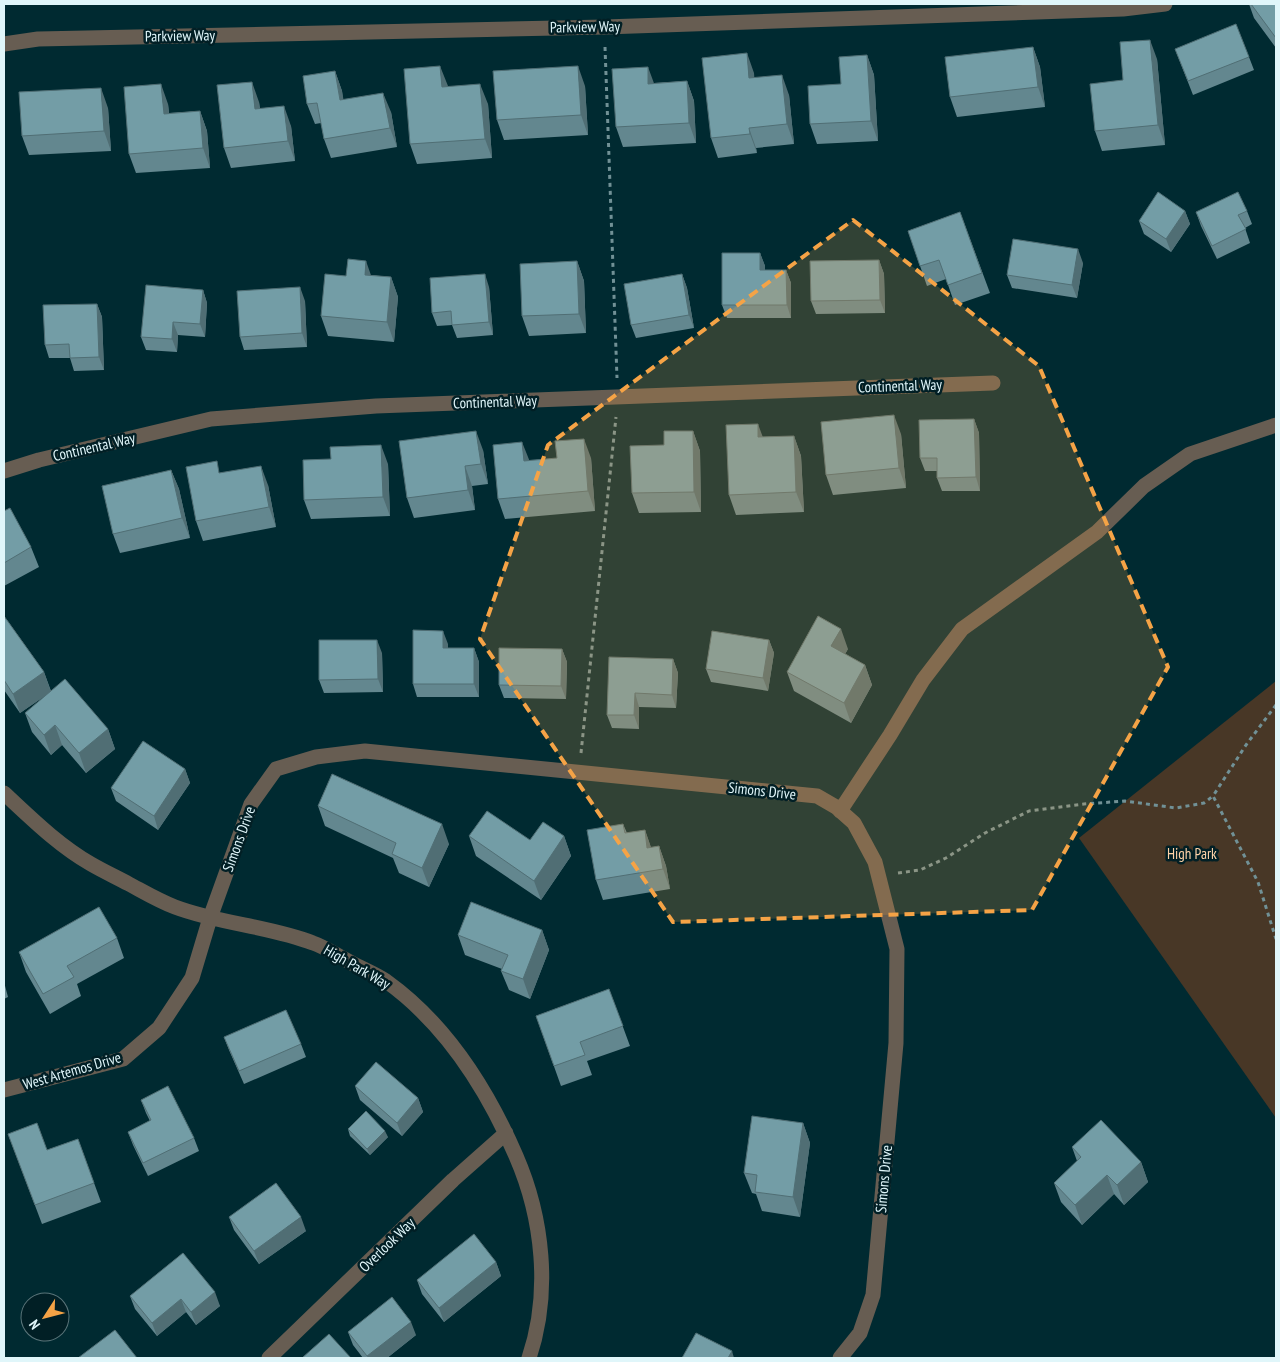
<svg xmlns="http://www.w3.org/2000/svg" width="1280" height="1362" font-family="'PT Sans Narrow',sans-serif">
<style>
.green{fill:#483726}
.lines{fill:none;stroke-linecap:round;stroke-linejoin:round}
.path{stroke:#719196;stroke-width:3;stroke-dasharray:4 4;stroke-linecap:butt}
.minor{stroke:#675d52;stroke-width:15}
.wall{fill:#63878f}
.shaded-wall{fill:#506e74}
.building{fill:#739da6;stroke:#506e74}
.marked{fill:#f5a346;fill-opacity:0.2;stroke:#f5a346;stroke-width:4;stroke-dasharray:10 6;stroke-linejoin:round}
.labels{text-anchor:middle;stroke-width:5;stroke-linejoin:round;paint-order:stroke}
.street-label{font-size:15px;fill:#e0f6fa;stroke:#011f25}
.park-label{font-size:15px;fill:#ffd3a8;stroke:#011f25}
</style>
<rect width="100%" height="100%" fill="#002a31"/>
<!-- green -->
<path class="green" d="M1276 681V1118L1079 838Z"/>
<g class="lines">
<!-- path -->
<path class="path" d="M605 47 617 378
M1276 705 1246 745 1213 796 1258 882 1276 939
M581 753 616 417
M898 873 920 870 946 858 985 833 1029 811 1084 804 1125 801 1176 808 1204 803 1213 796"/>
<!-- minor -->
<path class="minor" d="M4 44 38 39 605 27 1123 9 1165 4
M4 471 39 460 211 419 376 406 993 383
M4 793C31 818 58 845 91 864 103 871 116 877 129 884 144 892 159 901 175 907 220 924 269 926 313 943 325 947 336 955 348 961 360 968 374 973 386 981 446 1024 487 1089 516 1156 543 1218 551 1293 529 1358
M840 811 890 735 923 680 962 629 1097 532 1144 486 1190 454 1276 425
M4 1090 123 1059 159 1028 192 978 210 918 251 804 276 769 316 757 365 751 817 796 836 807 854 823 875 862 897 949 896 1043 873 1295 860 1333 840 1358
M269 1358 453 1180 506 1133"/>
</g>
<!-- wall -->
<path class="wall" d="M1249 4H1276V48L1254 18Z
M1033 47 1040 67 1045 107 957 117 950 97Z
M1175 49 1249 57 1254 70 1193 95Z
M867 55 874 75 878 141 817 144 810 124 841 84Z
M1157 59 1165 145 1102 151 1095 131 1123 80Z
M335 71 342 91 343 100 391 112 397 147 331 158 324 139 321 123 315 124 307 104Z
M754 73V78L789 95 794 144 756 148 757 153 718 158 711 138Z
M687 81 694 101 696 143 623 147 616 127 654 83Z
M585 86 588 135 504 140 497 120Z
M448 87 488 104 492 158 417 164 410 144Z
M259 102 260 109 291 126 295 161 231 168 224 148Z
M168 104 169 113 200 111 207 131 210 168 136 173 129 154Z
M108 108 111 151 29 155 22 136Z
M1185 211 1190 224 1171 252 1144 234 1139 221Z
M1247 211 1252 224 1245 228 1250 243 1217 259 1201 226 1196 212Z
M960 212 990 293 955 305 946 279 927 286 908 231Z
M760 253 765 266V270H786L791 283V318H727L722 305Z
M879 260 884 274 885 313 816 314 811 301Z
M577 261 584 281 586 333 529 336 522 316Z
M1083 263 1077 298 1012 288 1007 275Z
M682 274 687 288 694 328 636 338 631 325Z
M371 275 391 277 398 297 394 342 328 336 321 316 346 276Z
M489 287 493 335 457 338 452 325 437 326 432 313Z
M203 290 207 303 205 337 178 335 177 352 146 350 141 337Z
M305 301 307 347 244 350 240 337Z
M97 304 102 317 104 370 74 371 70 358H49L45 345Z
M974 419 979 433 980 491H942L937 478V471H925L920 458Z
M693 431 700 451 701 512 639 513 632 493 664 445Z
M901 434 906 488 833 495 826 475Z
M794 436 801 456 804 512 736 515 729 495 762 437Z
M483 450 488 484 472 486 475 510 414 518 407 498Z
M591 458 595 511 505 519 498 499 529 460Z
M388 464 390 516 311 519 304 500Z
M171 470 179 489 190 538 120 553 113 534Z
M221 473 268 485 276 527 203 541 196 521Z
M4 511 31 547 39 567 4 586Z
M4 616 44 672 51 691 108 729 115 749 86 773 62 745 51 755 32 732 25 713 46 695 20 713 4 690Z
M769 640 774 653 768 691 711 682 706 669Z
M448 644V648H474L479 662V697H417L413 684Z
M562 649 567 662 566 699 504 698 499 685Z
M848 649 845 654 865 665 872 685 851 723 794 691 787 672Z
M382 653 383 692 324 693 319 680Z
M673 659 678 673 676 708 639 707V729L612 728 607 715Z
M185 769 190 783 158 830 116 801 111 788Z
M318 806 449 844 429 887 399 873 393 858 325 826Z
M623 824 627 833 645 830 651 848 659 846 666 866 670 889 603 900 596 880Z
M469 836 530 840 564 836 571 856 541 900 476 856Z
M542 930 549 950 530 999 509 990 501 971 502 969 465 955 458 935Z
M117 938 124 958 77 984 81 996 50 1014 26 972 19 952Z
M4 982 8 997 4 999Z
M609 989 630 1046 587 1061 592 1075 561 1086 536 1016Z
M224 1037 301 1044 306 1057 244 1084 229 1050Z
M355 1086 418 1098 423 1112 402 1136 360 1100Z
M141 1100 194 1138 199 1151 148 1176 133 1145 128 1132 150 1121 146 1113Z
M803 1123 810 1143 800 1217 762 1211 756 1194 752 1193 744 1173Z
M348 1129 388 1137 370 1155 350 1136Z
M8 1134 47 1150 78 1139 101 1202 42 1224Z
M1072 1147 1141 1162 1148 1182 1124 1205 1114 1194 1082 1225 1061 1202 1054 1183 1077 1161Z
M229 1217 306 1231 259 1264 234 1230Z
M183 1253 220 1306 196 1325 186 1312 157 1336 135 1309 130 1296Z
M496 1262 501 1276 444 1322 422 1294 417 1280Z
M348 1332 416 1335 387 1358H363L353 1345Z"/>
<!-- shaded-wall -->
<path class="shaded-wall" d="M1150 40 1157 59 1165 145 1158 125Z
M1033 47 1040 67 1045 107 1038 87Z
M747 53 754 73 756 98 749 78Z
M867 55 874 75 878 141 871 121Z
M440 66 448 86 449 107 442 87Z
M578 66 585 86 588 135 581 115Z
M648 67 655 86 648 84Z
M335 71 342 91 347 120 340 100Z
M782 75 789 95 794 144 787 124Z
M687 81 694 101 696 143 689 123Z
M252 82 259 102 262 129 255 109Z
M161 84 168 104 171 133 164 114Z
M480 84 488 104 492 158 485 139Z
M101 88 108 108 111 151 104 131Z
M383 93 391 112 397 147 390 128Z
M284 106 291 126 295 161 288 141Z
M200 111 207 131 210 168 203 148Z
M749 128 756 148 757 153 750 134Z
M1185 211 1190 224 1171 252 1166 239Z
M1078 249 1083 263 1077 298 1072 285Z
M760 253 765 266V283L760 270Z
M879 260 884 274 885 313 880 300Z
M366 261 373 281 365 275Z
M577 261 584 281 586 333 579 314Z
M786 270 791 283V318L787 305Z
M485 274 489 287 493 335 489 322Z
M682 274 687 288 694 328 689 315Z
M391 277 398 297 394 342 387 322Z
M300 287 305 301 307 347 302 333Z
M203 290 207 303 205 337 200 324Z
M97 304 102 317 104 370 99 357Z
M173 322 178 335 177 352 172 339Z
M894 415 901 434 906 488 899 468Z
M974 419 979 433 980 491 976 477Z
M758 424 765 443 758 437Z
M476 431 483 450 488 484 481 464Z
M693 431 700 451 701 512 694 492Z
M794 436 801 456 804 512 796 492Z
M584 439 591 458 595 511 588 491Z
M522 442 530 462 524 461Z
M381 445 388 464 390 516 383 497Z
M261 466 268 485 276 527 269 507Z
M465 466 472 486 475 510 468 490Z
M171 470 179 489 190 538 182 518Z
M841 629 848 649 838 666 831 646Z
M443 631 448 644V661L443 648Z
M377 640 382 653 383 692 378 679Z
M769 640 774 653 768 691 763 678Z
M474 648 479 662V697L474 684Z
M562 649 567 662 566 699 561 686Z
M673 659 678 673 676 708 672 695Z
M865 665 872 685 851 723 844 703Z
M44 672 51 692 20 713 13 694Z
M635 693 639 707V729L634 715Z
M55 725 62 745 51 755 44 735Z
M108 729 115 749 86 773 79 753Z
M185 769 190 783 158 830 154 816Z
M442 824 449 844 429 887 422 868Z
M645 830 652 850 647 848Z
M564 836 571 856 541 900 534 881Z
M659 846 666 866 670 889 663 869Z
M542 930 549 950 530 999 523 979Z
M418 1098 423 1112 402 1136 397 1123Z
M803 1123 810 1143 800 1217 793 1197Z
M385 1131 388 1137 370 1155 367 1149Z
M1141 1162 1148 1182 1124 1205 1117 1185Z
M1107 1175 1114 1194 1082 1225 1075 1205Z
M301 1217 306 1231 259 1264 254 1251Z
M496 1262 501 1276 444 1322 439 1308Z
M215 1292 220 1306 196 1325 191 1312Z
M181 1299 186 1312 157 1336 152 1323Z
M411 1322 416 1335 387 1358H368L367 1356Z
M732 1351 734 1358H728Z"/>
<!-- building -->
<path class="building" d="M1251 4H1276V38Z
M1236 24 1249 57 1188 81 1175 49Z
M1150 40 1158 125 1095 131 1090 84 1123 80 1120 42Z
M1033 47 1038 87 950 97 945 57Z
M747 53 749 78 782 75 787 124 749 128 750 134 711 138 702 58Z
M867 55 871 121 810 124 808 86 841 84 839 57Z
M440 66 442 87 480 84 485 139 410 144 404 69Z
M578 66 581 115 497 120 493 71Z
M648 67V84L687 81 689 123 616 127 612 69Z
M335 71 340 100 383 93 390 128 324 139 317 103 307 104 303 76Z
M252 82 255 109 284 106 288 141 224 148 217 85Z
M161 84 164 114 200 111 203 148 129 154 124 87Z
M101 88 104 131 22 136 19 92Z
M1158 192 1185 211 1166 239 1139 221Z
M1238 192 1247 211 1238 215 1246 229 1212 246 1196 212Z
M960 212 982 273 948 285 939 260 920 266 908 231Z
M1013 239 1078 249 1072 285 1007 275Z
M722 253H760V270H786L787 305H722Z
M348 259 366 261 365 275 391 277 387 322 321 316 325 274 346 276Z
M879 260 880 300 811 301 810 261Z
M577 261 579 314 522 316 520 264Z
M485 274 489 322 452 325 451 311 432 313 430 278Z
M682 274 689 315 631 325 624 284Z
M146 285 203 290 200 324 173 322 172 339 141 337Z
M300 287 302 333 240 337 237 291Z
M97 304 99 357 70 358 69 344 45 345 43 305Z
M894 415 899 468 826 475 821 422Z
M974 419 976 477 937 478V458H920L919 420Z
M758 424V437L794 436 796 492 729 495 726 425Z
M476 431 481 464 465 466 468 490 407 498 399 441Z
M664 431H693L694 492 632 493 630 446 664 445Z
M584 439 588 491 498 499 493 445 522 442 524 461 557 458 555 441Z
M381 445 383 497 304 500 303 460 331 459 330 447Z
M217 461 219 473 261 466 269 507 196 521 186 467Z
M171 470 182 518 113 534 102 486Z
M10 508 31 547 4 563V511Z
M4 616 44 672 13 694 4 680Z
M818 616 841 629 831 646 865 665 844 703 787 672Z
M413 630 443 631V648H474V684H413Z
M712 631 769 640 763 678 706 669Z
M319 640H377L378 679 319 680Z
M499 648 562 649 561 686 499 685Z
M609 657 673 659 672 695 635 693 634 715H607Z
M65 679 108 729 79 753 55 725 44 735 25 713Z
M143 741 185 769 154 816 111 788Z
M332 774 442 824 422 868 392 854 396 843 318 806Z
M487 811 530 840 543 822 564 836 534 881 469 836Z
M623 824 625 833 645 830 647 848 659 846 663 869 596 880 587 830Z
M471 902 542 930 523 979 501 971 508 955 458 935Z
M99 907 117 938 67 966 74 977 43 994 19 952Z
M609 989 623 1026 580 1042 585 1055 554 1066 536 1016Z
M286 1010 301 1044 239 1071 224 1037Z
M376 1062 418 1098 397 1123 355 1086Z
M168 1086 194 1138 143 1163 128 1132 151 1120 141 1100Z
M366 1111 385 1131 367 1149 348 1129Z
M752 1116 803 1123 793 1197 755 1192 757 1175 744 1173Z
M1101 1120 1141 1162 1117 1185 1107 1175 1075 1205 1054 1183 1081 1157 1072 1147Z
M37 1123 47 1150 78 1139 94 1183 35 1205 8 1134Z
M276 1183 301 1217 254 1251 229 1217Z
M474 1234 496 1262 439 1308 417 1280Z
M183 1253 215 1292 191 1312 181 1299 152 1323 130 1296Z
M392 1297 411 1322 367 1356 348 1332Z
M115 1330 137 1358H78Z
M696 1333 732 1351 728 1358H682Z
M329 1334 351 1358H302Z"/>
<!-- marked area -->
<path class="marked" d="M853 220 1039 366 1168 667 1032 910 673 922 480 639 548 445Z"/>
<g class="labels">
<!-- street labels -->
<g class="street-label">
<text transform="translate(585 27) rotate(-1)" y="5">Parkview Way</text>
<text transform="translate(180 36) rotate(-1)" y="5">Parkview Way</text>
<text transform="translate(900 386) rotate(-2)" y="5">Continental Way</text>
<text transform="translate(495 402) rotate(-2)" y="5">Continental Way</text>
<text transform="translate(94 447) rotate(-13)" y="5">Continental Way</text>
<text transform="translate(762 791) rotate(6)" y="5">Simons Drive</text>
<text transform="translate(239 839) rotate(-70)" y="5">Simons Drive</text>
<text transform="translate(357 967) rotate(30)" y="5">High Park Way</text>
<text transform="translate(72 1071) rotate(-16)" y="5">West Artemos Drive</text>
<text transform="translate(884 1179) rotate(-85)" y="5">Simons Drive</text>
<text transform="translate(387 1245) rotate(-44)" y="5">Overlook Way</text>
</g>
<!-- park labels -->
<g class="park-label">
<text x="1192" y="859">High Park</text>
</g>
</g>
<!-- border -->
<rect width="1280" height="1362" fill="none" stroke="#e0f6fa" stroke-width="10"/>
<!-- north arrow -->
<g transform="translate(45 1317) rotate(234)"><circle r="24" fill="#011f25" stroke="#5a757a"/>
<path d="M0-4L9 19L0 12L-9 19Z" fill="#f5a346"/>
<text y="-8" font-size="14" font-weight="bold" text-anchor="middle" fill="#e0f6fa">N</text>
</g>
</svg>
